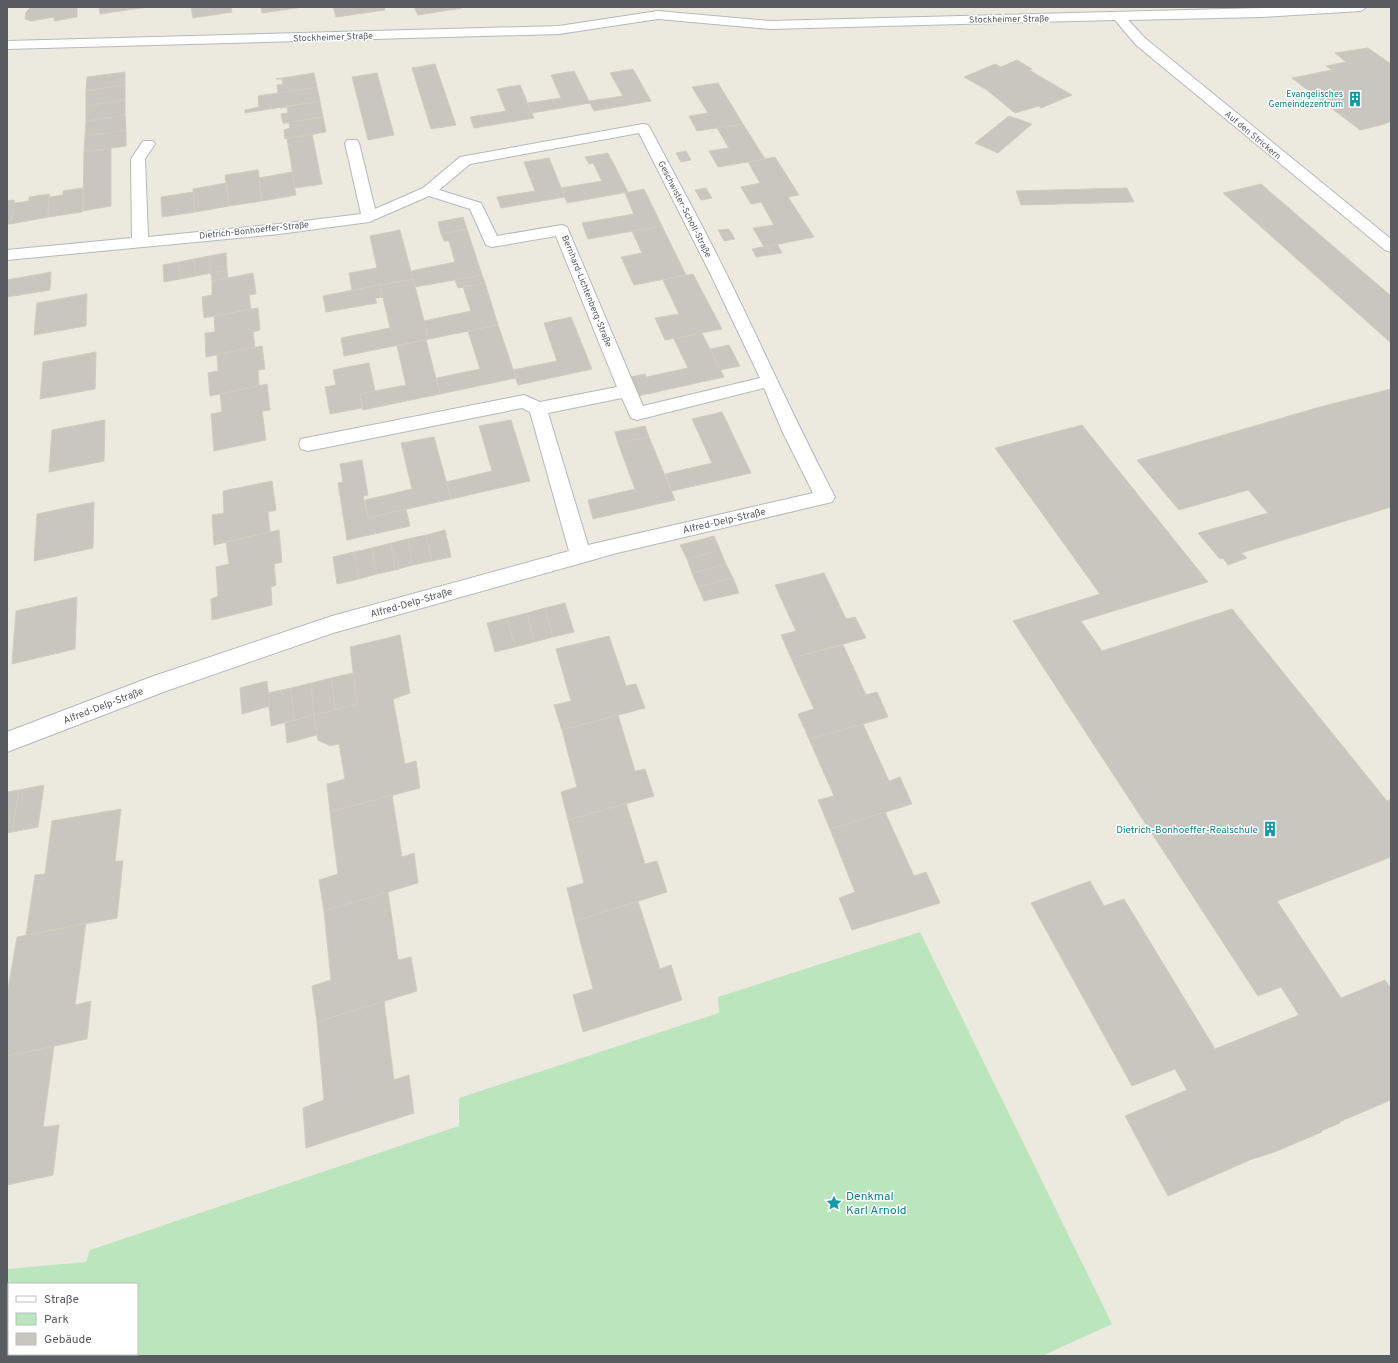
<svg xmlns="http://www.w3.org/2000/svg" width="1398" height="1363" font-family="Overpass,sans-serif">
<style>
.green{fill:#bbe5bd;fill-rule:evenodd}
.building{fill:#c9c6bf;stroke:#d1ccbe}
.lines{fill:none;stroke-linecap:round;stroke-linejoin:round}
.minor-casing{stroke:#b5b8bd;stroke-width:2}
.minor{fill:#fff;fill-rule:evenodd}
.labels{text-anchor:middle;stroke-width:3;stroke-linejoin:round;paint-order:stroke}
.far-street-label{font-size:9px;fill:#585c61;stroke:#fff}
.far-culture-label{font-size:9px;fill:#0d838f;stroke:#fff;text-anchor:end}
.street-label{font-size:10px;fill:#585c61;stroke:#fff}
.culture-label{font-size:10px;fill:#0d838f;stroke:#fff;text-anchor:end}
.near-culture-label{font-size:12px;fill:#0d838f;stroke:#fff;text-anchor:start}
</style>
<rect width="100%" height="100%" fill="#eceadf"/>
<!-- green -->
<path class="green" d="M920 932 1112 1324 1042 1356H7V1269L86 1262 90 1250 459 1126V1098L719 1013 718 997ZM9 1284H137V1354H9Z"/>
<!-- building -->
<path class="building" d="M31 7H77V17L54 21V17L31 21 25 19 26 12Z
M99 7H127V10L100 14Z
M127 7H149L127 10Z
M191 7H231L232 12 193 18Z
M261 7H303L262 13Z
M333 7H384L385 10 336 17Z
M414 7H461L462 8 418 15Z
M1368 48 1391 64V121L1385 124 1360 130 1292 78 1332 70 1326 66 1346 62 1335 53Z
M1017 60 1032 69 1029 70 1072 95 1041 108 1039 106 1015 113 987 90 964 77 995 64 1001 67Z
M435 64 456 125 431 129 412 68Z
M633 69 651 101 594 111 589 101 623 96 610 73Z
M574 71 590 103 532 113 528 103 561 98 551 75Z
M125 72V85L86 91 87 77Z
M314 73 317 87 278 93 277 85 283 84 282 79H276Z
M377 73 394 135 368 140 352 77Z
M718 83 743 124 697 131 689 116 708 113 692 87Z
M125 85V100L86 106V91Z
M520 85 534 118 474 128 470 117 506 111 497 89Z
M317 87 320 101 245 113V110L259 107 258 96Z
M125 100V115L86 121V106Z
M320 101 323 117 283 123 281 114 288 113 287 107 280 108Z
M125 115 126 130 85 136 86 121Z
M1009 116 1032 124 998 153 975 143Z
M323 117 326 132 285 139 284 130 290 128 289 123H283Z
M743 124 765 159 718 167 709 151 729 148 717 128Z
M126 130V146L84 152 85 136Z
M312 134 322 184 295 188 287 138Z
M111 148V206L83 211 84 152Z
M686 151 691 160 681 162 676 153Z
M608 153 628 192 567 203 561 188 602 181 593 163 589 164 585 157Z
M775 157 799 195 788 197 814 237 764 247 753 228 774 225 761 202 751 204 741 187 760 183 748 162Z
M549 158 565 197 501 208 497 197 535 191 524 162Z
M258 170 262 201 229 206 225 175Z
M292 172 296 195 262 201 259 178Z
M226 183 229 206 195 212 193 189Z
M1261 184 1391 296V343L1223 193Z
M83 188 82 212 48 217 49 194 50 197 63 195V191Z
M706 188 712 198 701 200 695 190Z
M1127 188 1134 202 1021 205 1016 191Z
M644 189 662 226 588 239 582 223 634 214 625 193Z
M193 192 195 212 162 217 161 197Z
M49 194 48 217 11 224 14 200 15 203 29 201V197Z
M14 200 11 224H7V201Z
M463 217 467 229 441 234 438 222Z
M662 226 686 275 634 285 621 257 642 253 632 231Z
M467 229 482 275 415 287 411 271 455 262 449 241H444L441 234Z
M729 229 735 239 724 241 718 230Z
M400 230 413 279 352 290 349 273 377 268 370 236Z
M777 244 782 253 756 257 752 249Z
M226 253 227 270 211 273 209 256Z
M209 256 211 273 196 276 194 259Z
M194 259 196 276 180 279 179 262Z
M179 262 180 279 164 282 163 265Z
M227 270 228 278 212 281 211 273Z
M51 272 50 290 7 297V280Z
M253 273 256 294 249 295 251 309 204 318 202 297 212 295V281Z
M693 274 722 329 665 340 655 318 679 314 663 280Z
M482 275 485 283 458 288 455 280Z
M413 279 429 339 344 356 341 338 390 328 380 285Z
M485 283 498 325 429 339 424 321 471 311 463 287Z
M380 285 383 297 375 298 377 303 326 312 323 296Z
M87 294 86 326 34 335 37 303Z
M258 308 260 330 253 332 255 347 206 357 205 333 215 332 214 316Z
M571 317 592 369 518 385 513 370 557 361 544 323Z
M498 325 516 378 440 394 437 378 480 369 468 331Z
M702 333 724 377 638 396 630 377 645 374 646 377 688 368 674 339Z
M426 340 440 394 363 410 360 394 406 385 397 346Z
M729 345 740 366 720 370 710 349Z
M262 346 265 369 258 370 259 386 210 396 208 373 218 371 217 354Z
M96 352 95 389 40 399 43 362Z
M369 363 375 391 360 394 362 408 330 414 325 387 336 385 333 370Z
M267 384 270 410 262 411 266 440 214 451 211 414 222 412 220 394Z
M1391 389V507L1241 553 1247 558 1228 565 1223 558 1220 559 1198 533 1268 513 1248 490 1179 510 1137 460 1327 405Z
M722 412 751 473 672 491 665 474 712 463 692 419Z
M105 420 104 461 49 472 52 430Z
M511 420 530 481 451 499 446 482 492 471 479 426Z
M1082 425 1208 582 1081 621 1102 651 1232 609 1387 801 1391 799V857L1277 901 1341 998 1385 980 1391 989V1100L1339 1122 1340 1123 1321 1131 1322 1132 1272 1153 1252 1159 1168 1196 1125 1116 1187 1090 1175 1069 1132 1086 1031 903 1090 881 1104 906 1124 899 1215 1049 1299 1015 1281 987 1258 996 1013 621 1100 594 995 448Z
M645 426 649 437 618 443 615 432Z
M434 437 451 499 368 518 365 500 412 489 401 443Z
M649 437 675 500 593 519 588 500 635 489 618 443Z
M362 460 368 495 363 496 368 518 406 509 410 526 347 540 338 483 343 482 340 464Z
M272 481 276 510 268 512 270 532 214 545 212 515 224 513 223 491Z
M94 502 93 548 34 561 37 514Z
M279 530 282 562 274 564 276 585 271 587 272 605 212 620 211 599 218 596 216 567 229 564 226 542Z
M445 530 451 557 432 561 426 535Z
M426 535 432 561 413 565 408 539Z
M714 536 720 550 687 559 680 545Z
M408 539 413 565 395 570 391 543Z
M391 543 395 570 377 574 372 548Z
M372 548 377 574 359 579 354 552Z
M720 550 726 564 692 573 687 559Z
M354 552 359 579 337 584 333 557Z
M726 564 733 578 698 587 692 573Z
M824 573 846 619 855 617 866 638 791 658 781 635 796 631 775 585Z
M733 578 739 593 704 601 698 587Z
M77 597 75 649 12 664 16 611Z
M565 603 574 632 553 637 545 608Z
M545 608 553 637 534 642 527 613Z
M527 613 534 642 515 647 507 618Z
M507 618 515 647 495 652 487 623Z
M400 635 410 693 393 699 405 764 416 761 420 788 330 812 327 784 345 779 339 744 330 746 318 740 314 715 357 704 350 647Z
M609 636 626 686 636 684 645 708 562 730 554 705 571 701 556 649Z
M843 645 866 695 877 692 888 717 809 739 798 714 814 709 791 658Z
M353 673 357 704 335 710 331 678Z
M331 678 335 710 314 715 311 683Z
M267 681 270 706 242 714 240 688Z
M311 683 314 715 294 720 291 688Z
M291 688 294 720 271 726 268 693Z
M314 715 317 735 287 743 285 723Z
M618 715 635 771 645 769 654 796 568 820 561 792 577 787 562 730Z
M863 724 889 781 900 777 912 804 830 829 818 800 834 796 809 739Z
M44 785 38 827 12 832 19 790Z
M19 790 12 832 7 833V792Z
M392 795 402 857 414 853 418 883 324 911 319 880 338 874 330 812Z
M626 803 645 864 657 861 667 892 575 921 567 888 584 883 568 820Z
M121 809 115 861H123L117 918 26 935 35 875 45 874 52 821Z
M885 812 914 876 926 872 940 903 852 930 839 898 855 892 830 829Z
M388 892 398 960 411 957 417 991 317 1022 312 986 331 980 324 911Z
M638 901 660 969 671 965 682 1000 583 1032 573 995 593 989 575 921Z
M86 923 75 1005 91 1001 87 1039 7 1056V995L17 937Z
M384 1001 394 1080 409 1075 414 1113 306 1148 303 1108 324 1100 317 1022Z
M54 1046 43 1127 59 1125 53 1175 7 1185V1056Z"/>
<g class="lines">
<defs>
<path id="minor" d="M1300 7H1367L1361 11 1262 17 1128 20 1146 39 1391 239V252L1385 250 1136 45 1115 20 770 29 658 19 559 34 7 49V41L559 26 658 11 770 21Z
M643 124 648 125 650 128C675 176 702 224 726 273 763 348 796 423 835 497L832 502 617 553 333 633 166 691 7 752V732L151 677 332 616 569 551 530 412 522 408 308 451 301 449 299 444 301 439 524 395 540 402 617 387 556 236 492 247 486 245 470 209 429 196 369 222 279 234 7 260V250L132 238 131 159 143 141H153L155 144 145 159 148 237 279 224 361 214 345 143 347 140H357L359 143 375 209 423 188 460 157ZM639 133 709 271 760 378 643 406 567 227 562 225 497 236 481 203 439 190 470 164ZM764 388 783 433 813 493 588 545 548 413 622 398 631 418 637 420Z"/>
</defs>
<!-- minor casing -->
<use href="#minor" class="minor-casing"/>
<!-- minor -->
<use href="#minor" class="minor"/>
</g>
<!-- icons -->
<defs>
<symbol id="building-bare" viewBox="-9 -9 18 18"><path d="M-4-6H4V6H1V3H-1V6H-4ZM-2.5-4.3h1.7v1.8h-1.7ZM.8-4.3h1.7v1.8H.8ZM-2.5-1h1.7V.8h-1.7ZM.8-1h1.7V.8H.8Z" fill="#0f9aa8" stroke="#fff" stroke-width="2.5" paint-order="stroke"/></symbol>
<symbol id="sight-bare" viewBox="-9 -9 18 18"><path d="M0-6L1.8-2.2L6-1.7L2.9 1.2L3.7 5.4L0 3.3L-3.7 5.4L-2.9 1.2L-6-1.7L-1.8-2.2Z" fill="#0f9aa8" stroke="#fff" stroke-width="2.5" paint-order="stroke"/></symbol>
</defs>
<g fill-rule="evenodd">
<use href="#building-bare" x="1344" y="88" width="22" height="22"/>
<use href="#building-bare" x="1259" y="818" width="22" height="22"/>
<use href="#sight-bare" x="823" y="1192" width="22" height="22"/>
</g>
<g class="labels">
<!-- far-street labels -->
<g class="far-street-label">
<text transform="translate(1009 19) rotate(-1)" y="3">Stockheimer Straße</text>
<text transform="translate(333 37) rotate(-2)" y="3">Stockheimer Straße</text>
<text transform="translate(1253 135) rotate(40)" y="3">Auf den Strickern</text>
<text transform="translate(685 209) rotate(63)" y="3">Geschwister-Scholl-Straße</text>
<text transform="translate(254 230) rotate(-6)" y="3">Dietrich-Bonhoeffer-Straße</text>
<text transform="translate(587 291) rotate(68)" y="3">Bernhard-Lichtenberg-Straße</text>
</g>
<!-- far-culture labels -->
<g class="far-culture-label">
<text x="1343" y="97">Evangelisches<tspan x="1343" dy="10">Gemeindezentrum</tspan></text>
</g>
<!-- street labels -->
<g class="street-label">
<text transform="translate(724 520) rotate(-13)" y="4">Alfred-Delp-Straße</text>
<text transform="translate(411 602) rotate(-16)" y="4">Alfred-Delp-Straße</text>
<text transform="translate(103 705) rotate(-21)" y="4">Alfred-Delp-Straße</text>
</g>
<!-- culture labels -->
<g class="culture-label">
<text x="1258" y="833">Dietrich-Bonhoeffer-Realschule</text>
</g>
<!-- near-culture labels -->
<g class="near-culture-label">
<text x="846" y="1200">Denkmal<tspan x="846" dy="14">Karl Arnold</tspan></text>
</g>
</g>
<!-- border -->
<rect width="1398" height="1363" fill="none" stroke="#585c61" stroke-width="16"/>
<!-- legend -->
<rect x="8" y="1283" width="130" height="72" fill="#ffffff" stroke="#bcbec0"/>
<rect x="16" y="1296" width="20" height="6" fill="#ffffff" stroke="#bcbec0"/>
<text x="44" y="1303" font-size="12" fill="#585c61">Straße</text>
<rect x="16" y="1313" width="20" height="12" fill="#bbe5bd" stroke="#bcbec0"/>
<text x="44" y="1323" font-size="12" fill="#585c61">Park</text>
<rect x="16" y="1333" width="20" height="12" fill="#c9c6bf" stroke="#bcbec0"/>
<text x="44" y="1343" font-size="12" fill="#585c61">Gebäude</text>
</svg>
